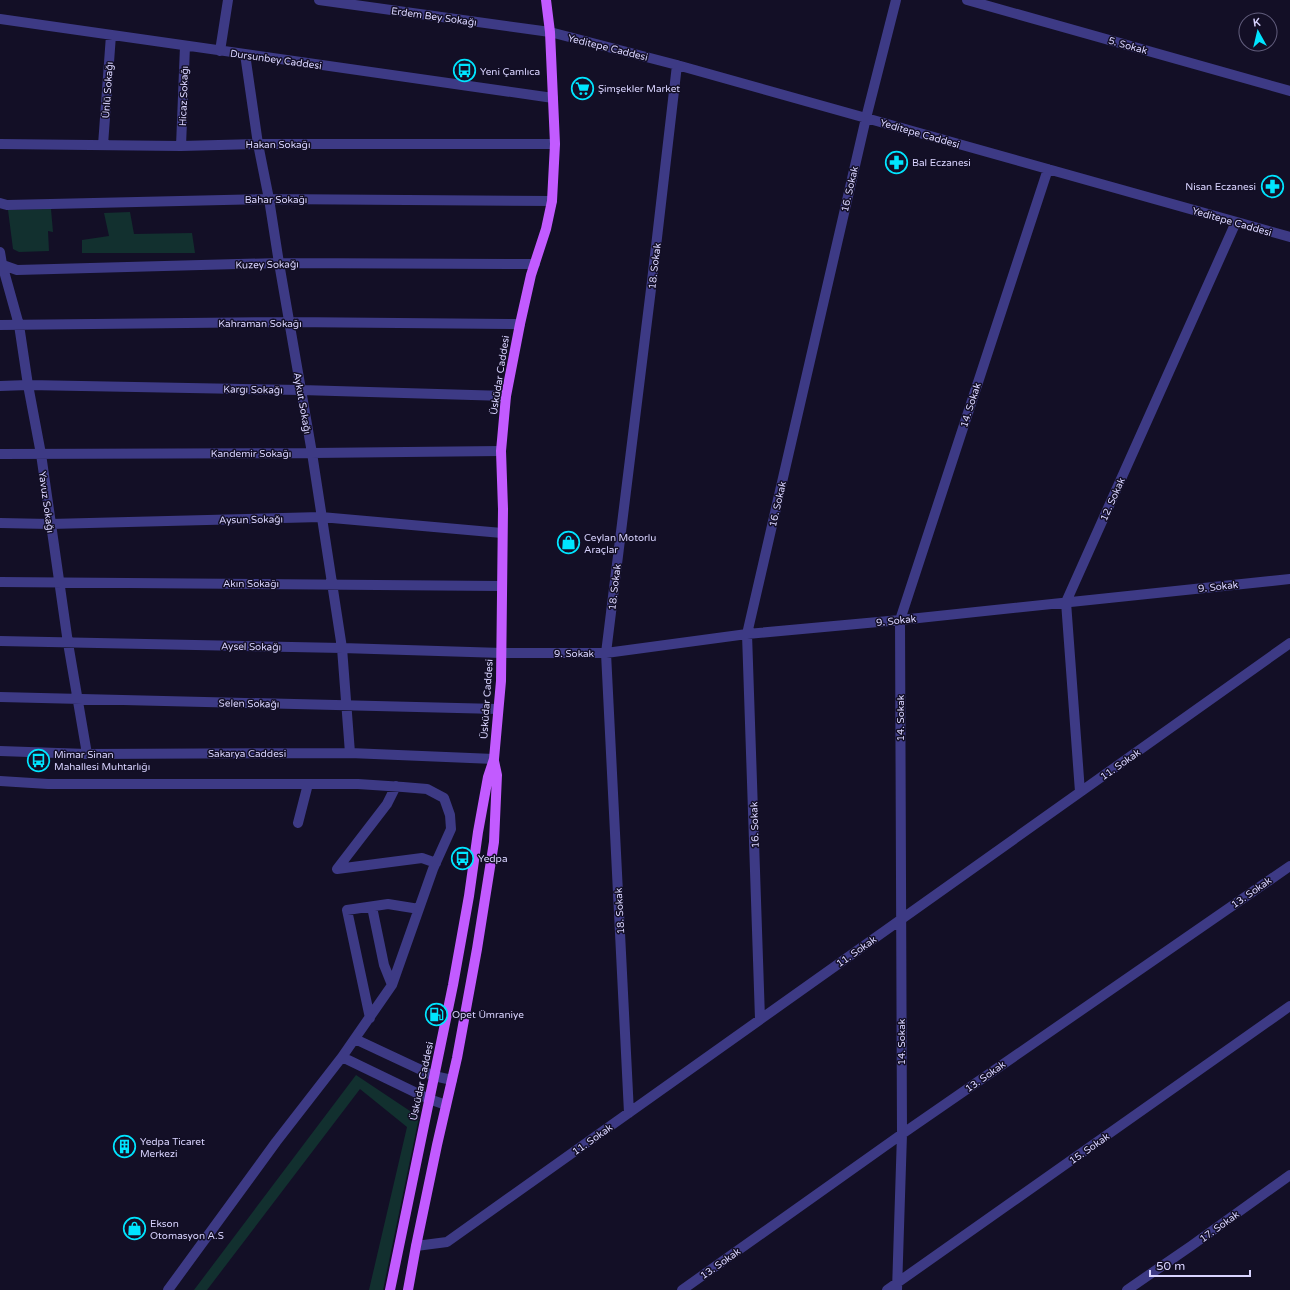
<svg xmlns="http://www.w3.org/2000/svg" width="1290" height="1290" font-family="'Varela Round',sans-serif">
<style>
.green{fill:#12302f}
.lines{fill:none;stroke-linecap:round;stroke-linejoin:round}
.minor{stroke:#3d3a85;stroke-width:10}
.major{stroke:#c25bff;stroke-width:10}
.labels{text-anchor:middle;stroke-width:3;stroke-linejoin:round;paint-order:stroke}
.street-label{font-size:10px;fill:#d9d4ff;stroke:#130f26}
.poi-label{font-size:10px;fill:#d9d4ff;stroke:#130f26;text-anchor:start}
</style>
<rect width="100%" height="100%" fill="#130f26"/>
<!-- green -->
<path class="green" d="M51 209 53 232 48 231 49 251 19 252 13 249 8 210Z
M130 212 134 234 192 233 195 253H82V240L109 236 104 213Z
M356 1075 419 1117 383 1290H369L407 1127 360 1089 207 1290H194Z"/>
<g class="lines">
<!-- minor -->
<path class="minor" d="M319 0 550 32 677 65 1290 237
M967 0 1290 91
M0 19 553 98
M220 51 228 0
M245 54 258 144 269 199 279 263 312 453 342 648 350 753
M0 144 181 146 258 144H555
M103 145 111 35
M181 146 185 46
M0 203 7 205 269 199 552 201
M0 252 2 264 19 325 28 385 41 454 68 643 87 754
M0 264 17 270 279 263 535 264
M0 325 288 322 520 324
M0 386 28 385 301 390 506 396
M0 454 312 453 501 451
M0 523 50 524 321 517 502 533
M0 582 501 586
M0 641 342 648 502 653H606L747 634 900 620 1290 579
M0 697 498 709
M0 751 87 754 350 753 494 759
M0 781 48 784H358L403 787 427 789 444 798 450 815 451 829 433 869 392 985 342 1057 276 1142 168 1290
M1080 792 1066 602 1236 222
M298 823 308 784
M337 869 387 804 396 786
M337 869 422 858 436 863
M372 907 384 965 392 985
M370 1018 347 910 388 904 419 909
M760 1019 747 634 866 118 896 0
M355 1039 434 1076 452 1080
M342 1057 429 1099 446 1105
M629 1113 606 653 652 281 677 65
M416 1246 447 1242 1290 643
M682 1290 902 1134 1290 866
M887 1290 1290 1006
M897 1290 902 1134 900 620 1048 169
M1127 1290 1191 1246 1290 1175"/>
<!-- major -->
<path class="major" d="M390 1290 453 985 469 896 478 832 488 777 494 759 501 681 503 509 501 451 506 396 520 324 531 275 546 229 552 201 555 144 550 32 546 0
M408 1290 416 1246 437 1145 457 1058 477 949 494 842 497 775 494 761"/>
</g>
<!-- icons -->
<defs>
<symbol id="bus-ring" viewBox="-11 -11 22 22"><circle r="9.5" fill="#130f26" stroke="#00e5ff" stroke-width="1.5"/><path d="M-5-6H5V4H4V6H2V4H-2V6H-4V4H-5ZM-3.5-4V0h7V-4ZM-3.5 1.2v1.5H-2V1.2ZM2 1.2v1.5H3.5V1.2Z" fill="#00e5ff"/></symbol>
<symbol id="supermarket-ring" viewBox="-11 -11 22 22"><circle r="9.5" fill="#130f26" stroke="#00e5ff" stroke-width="1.5"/><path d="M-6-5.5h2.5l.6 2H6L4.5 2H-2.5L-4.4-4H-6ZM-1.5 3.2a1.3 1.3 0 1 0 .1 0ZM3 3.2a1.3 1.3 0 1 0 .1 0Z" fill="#00e5ff"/></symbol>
<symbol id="pharmacy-ring" viewBox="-11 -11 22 22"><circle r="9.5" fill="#130f26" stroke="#00e5ff" stroke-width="1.5"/><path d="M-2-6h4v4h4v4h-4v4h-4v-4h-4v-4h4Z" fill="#00e5ff"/></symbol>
<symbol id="shop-ring" viewBox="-11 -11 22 22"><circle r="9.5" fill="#130f26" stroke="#00e5ff" stroke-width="1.5"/><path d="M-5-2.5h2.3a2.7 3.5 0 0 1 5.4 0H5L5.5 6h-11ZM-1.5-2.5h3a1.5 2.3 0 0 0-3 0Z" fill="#00e5ff"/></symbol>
<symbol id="fuel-ring" viewBox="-11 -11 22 22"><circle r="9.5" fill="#130f26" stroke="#00e5ff" stroke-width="1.5"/><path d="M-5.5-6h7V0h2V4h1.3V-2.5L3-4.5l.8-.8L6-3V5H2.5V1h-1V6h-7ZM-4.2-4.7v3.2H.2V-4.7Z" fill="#00e5ff"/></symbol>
<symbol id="building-ring" viewBox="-11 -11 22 22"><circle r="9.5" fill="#130f26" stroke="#00e5ff" stroke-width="1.5"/><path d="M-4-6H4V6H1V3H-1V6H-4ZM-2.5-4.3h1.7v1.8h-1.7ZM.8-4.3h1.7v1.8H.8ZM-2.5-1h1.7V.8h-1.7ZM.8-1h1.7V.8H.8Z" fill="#00e5ff"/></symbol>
</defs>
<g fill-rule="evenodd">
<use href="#bus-ring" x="452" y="58" width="25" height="25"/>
<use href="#supermarket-ring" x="570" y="76" width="25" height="25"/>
<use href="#pharmacy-ring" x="884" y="150" width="25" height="25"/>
<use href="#pharmacy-ring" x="1260" y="174" width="25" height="25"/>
<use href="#shop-ring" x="556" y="530" width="25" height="25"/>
<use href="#bus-ring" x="26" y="748" width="25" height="25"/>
<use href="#bus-ring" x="450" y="846" width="25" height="25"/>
<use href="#fuel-ring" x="424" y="1002" width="25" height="25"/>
<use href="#building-ring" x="112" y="1134" width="25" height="25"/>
<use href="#shop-ring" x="122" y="1216" width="25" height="25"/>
</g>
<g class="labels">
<!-- street labels -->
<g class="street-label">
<text transform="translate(434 16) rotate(8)" y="4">Erdem Bey Sokağı</text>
<text transform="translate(1128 45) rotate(16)" y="4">5. Sokak</text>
<text transform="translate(608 47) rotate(14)" y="4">Yeditepe Caddesi</text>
<text transform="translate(276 59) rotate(8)" y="4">Dursunbey Caddesi</text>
<text transform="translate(107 90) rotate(-86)" y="4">Ünlü Sokağı</text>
<text transform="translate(183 96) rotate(-88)" y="4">Hicaz Sokağı</text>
<text transform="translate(920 133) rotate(16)" y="4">Yeditepe Caddesi</text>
<text x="278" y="148">Hakan Sokağı</text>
<text transform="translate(849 189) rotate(-77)" y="4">16. Sokak</text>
<text x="276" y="203">Bahar Sokağı</text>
<text transform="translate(1232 221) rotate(16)" y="4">Yeditepe Caddesi</text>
<text transform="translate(267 264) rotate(-1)" y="4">Kuzey Sokağı</text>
<text transform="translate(654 266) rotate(-83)" y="4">18. Sokak</text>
<text x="260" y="327">Kahraman Sokağı</text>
<text transform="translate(499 375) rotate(-81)" y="4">Üsküdar Caddesi</text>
<text transform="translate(253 389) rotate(1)" y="4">Kargı Sokağı</text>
<text transform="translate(303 403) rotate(80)" y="4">Aykut Sokağı</text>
<text transform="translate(970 405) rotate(-72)" y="4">14. Sokak</text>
<text x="251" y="457">Kandemir Sokağı</text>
<text transform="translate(1112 499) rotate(-66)" y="4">12. Sokak</text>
<text transform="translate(47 502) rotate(82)" y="4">Yavuz Sokağı</text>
<text transform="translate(777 504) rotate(-77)" y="4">16. Sokak</text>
<text transform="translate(251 519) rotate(-1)" y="4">Aysun Sokağı</text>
<text x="251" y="587">Akın Sokağı</text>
<text transform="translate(1218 586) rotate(-6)" y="4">9. Sokak</text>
<text transform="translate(614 587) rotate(-83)" y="4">18. Sokak</text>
<text transform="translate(896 620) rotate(-6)" y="4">9. Sokak</text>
<text transform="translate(251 646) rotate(1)" y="4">Aysel Sokağı</text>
<text x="574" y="657">9. Sokak</text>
<text transform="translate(486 699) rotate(-86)" y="4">Üsküdar Caddesi</text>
<text transform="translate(249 703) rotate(1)" y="4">Selen Sokağı</text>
<text transform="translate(900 718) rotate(-90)" y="4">14. Sokak</text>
<text x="247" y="757">Sakarya Caddesi</text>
<text transform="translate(1120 764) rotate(-35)" y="4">11. Sokak</text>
<text transform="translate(754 825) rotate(-92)" y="4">16. Sokak</text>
<text transform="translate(1251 892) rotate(-35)" y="4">13. Sokak</text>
<text transform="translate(619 911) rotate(-93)" y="4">18. Sokak</text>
<text transform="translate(856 951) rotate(-35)" y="4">11. Sokak</text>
<text transform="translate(901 1042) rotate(-90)" y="4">14. Sokak</text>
<text transform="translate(985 1076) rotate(-35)" y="4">13. Sokak</text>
<text transform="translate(421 1081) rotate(-78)" y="4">Üsküdar Caddesi</text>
<text transform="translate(592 1139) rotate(-35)" y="4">11. Sokak</text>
<text transform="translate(1089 1148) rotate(-35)" y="4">15. Sokak</text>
<text transform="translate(1219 1226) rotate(-36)" y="4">17. Sokak</text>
<text transform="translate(720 1263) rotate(-35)" y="4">13. Sokak</text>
</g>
<!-- poi labels -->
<g class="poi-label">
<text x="480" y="75">Yeni Çamlıca</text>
<text x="598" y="92">Şimşekler Market</text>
<text x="912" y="166">Bal Eczanesi</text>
<text x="1256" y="190" text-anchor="end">Nisan Eczanesi</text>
<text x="584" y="541">Ceylan Motorlu<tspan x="584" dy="12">Araçlar</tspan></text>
<text x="54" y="758">Mimar Sinan<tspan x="54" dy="12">Mahallesi Muhtarlığı</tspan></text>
<text x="478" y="862">Yedpa</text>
<text x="452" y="1018">Opet Ümraniye</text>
<text x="140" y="1145">Yedpa Ticaret<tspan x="140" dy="12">Merkezi</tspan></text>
<text x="150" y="1227">Ekson<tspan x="150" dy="12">Otomasyon A.S</tspan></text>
</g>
</g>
<!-- north arrow -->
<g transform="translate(1258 32) rotate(352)"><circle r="19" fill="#130f26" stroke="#625e7d"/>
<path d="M0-3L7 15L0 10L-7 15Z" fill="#00e5ff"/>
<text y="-6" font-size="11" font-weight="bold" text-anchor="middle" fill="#d9d4ff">K</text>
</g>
<!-- scale -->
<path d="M1150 1270v6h100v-6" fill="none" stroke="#d9d4ff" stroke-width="2"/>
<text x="1156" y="1270" font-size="12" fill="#d9d4ff" stroke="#130f26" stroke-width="3" paint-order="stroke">50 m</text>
</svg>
